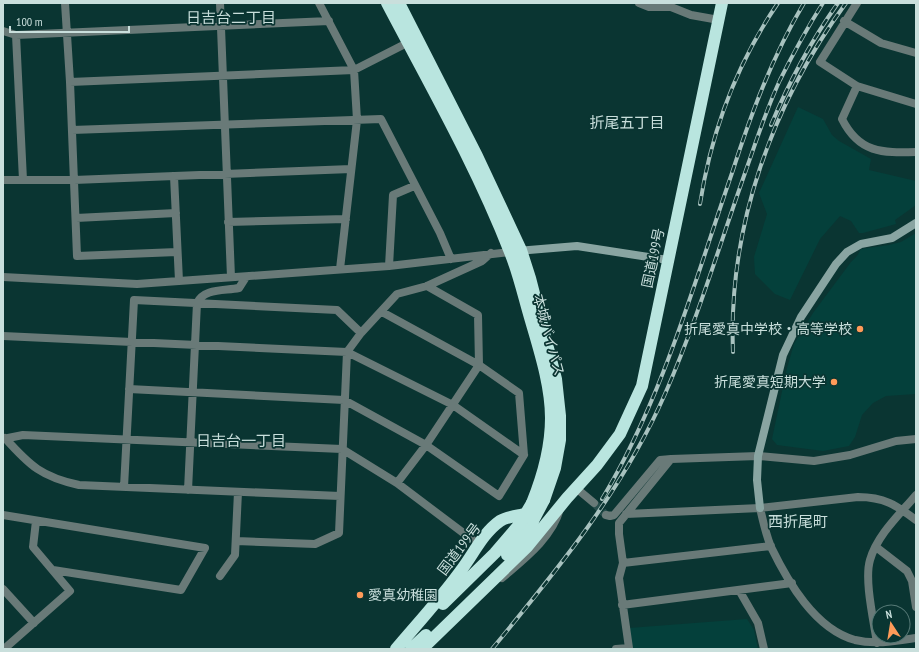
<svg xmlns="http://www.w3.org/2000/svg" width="919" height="652" font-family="'PT Sans Narrow','Noto Sans JP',sans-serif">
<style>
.built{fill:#04403b}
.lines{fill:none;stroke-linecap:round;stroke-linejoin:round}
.street-tunnel{stroke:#274e4c;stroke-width:8;stroke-dasharray:8 4;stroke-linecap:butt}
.street{stroke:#697a78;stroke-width:8}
.secondary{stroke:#89a5a2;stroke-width:8}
.highway{stroke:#b9e5df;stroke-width:12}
.rail-casing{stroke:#a8c2bf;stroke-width:4}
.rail{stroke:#0a3532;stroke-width:2.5;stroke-dasharray:8;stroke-linecap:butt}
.highway-bridge{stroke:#b9e5df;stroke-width:12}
.poi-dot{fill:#ff9b59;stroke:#0a3532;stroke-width:1.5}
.labels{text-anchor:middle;stroke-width:3.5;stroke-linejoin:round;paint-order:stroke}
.street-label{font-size:14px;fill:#c9dfdc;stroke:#0a3532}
.poi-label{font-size:14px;fill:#c9dfdc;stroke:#0a3532;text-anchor:end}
.neighbourhood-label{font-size:15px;fill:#c9dfdc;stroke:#0a3532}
</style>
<rect width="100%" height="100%" fill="#0a3532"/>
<!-- built -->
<path class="built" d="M798 107 823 119 832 135 839 141 871 159 869 170 916 181V205L895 220 896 224 863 233H859L851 221 840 216 820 239 790 300 775 294 755 274 754 257 767 214 759 193Z
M916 233V394L886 396 873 403 862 415 855 437 849 446 823 451 777 445 772 439 787 368 794 344 813 313 851 262 857 256 861 249 889 245 901 242Z
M747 619 754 630 758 649H626L629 628Z"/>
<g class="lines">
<!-- street-tunnel -->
<path class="street-tunnel" d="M594 503 606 515"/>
<!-- street -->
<path class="street" d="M65 3 70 82 77 256 177 252
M220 3 231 277
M319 3 354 70 357 120 340 269
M639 3 649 7H671L691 15 719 20
M857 3 820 62 857 86 916 104
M844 21 881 43 916 53
M3 31 16 35 329 21
M16 35 23 180
M70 82 354 70 411 41
M857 86 842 119C859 153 882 153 916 152
M72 130 381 119 440 233 451 259
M174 176 179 281
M3 180H74L351 169
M76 218 176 213
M228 222 346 219
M389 266 393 195 414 186
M3 277 137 284 389 266 510 252
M3 336 347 352 453 405 524 455
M129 389 344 400 426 445 499 496 524 455 519 393 479 365 382 312
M5 438C30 466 42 477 79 485L340 496
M3 439 23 435 342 449 397 483 478 544
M397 483 426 445 479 365 478 315 427 286
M124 487 134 300 337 310 361 333
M576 488 594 503
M188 490 197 303C204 288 224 291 239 288L246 277
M760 508C763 521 766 535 771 547 788 582 815 629 855 640 875 645 896 641 916 638
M626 514 760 508 858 497C884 497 896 505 916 520
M3 515 205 548 181 590 53 570
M606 515 610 516 614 515 660 460 671 459
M236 541 315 544 339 533 347 352 361 333 397 294 427 286 482 261 491 253
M876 547 907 571 912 581 916 607
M623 563 771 546
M220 576 235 555 238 492
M502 578C524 559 552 538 560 509
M3 589 34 623
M739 590 758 623 764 649
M622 605 792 583
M877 643C874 622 864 580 870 560 877 535 900 514 916 495
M4 649 70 591 33 547 36 521
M616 649 629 648 619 578 623 563 619 534V523L671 459 758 456 814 461 850 455 896 441 916 439"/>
<!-- secondary -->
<path class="secondary" d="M517 251 577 246 668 260
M760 508 757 480 758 456 783 355 801 317 836 264 847 252 861 244 892 238 916 223"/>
<!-- highway -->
<path class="highway" d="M387 3C430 85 476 165 510 252 519 274 524 298 531 321 540 352 551 386 551 418 551 448 543 476 532 503
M399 3 477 156 521 250 530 278 556 379 560 416V440L555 468 544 500
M507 555 525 534 533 521
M443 604 495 553 519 525
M396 649C418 623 442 597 462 569 474 553 483 533 500 521 510 515 522 516 533 512
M411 649 426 635
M422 649 527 547 567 498 597 465 620 434 642 386 722 3"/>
<defs>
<path id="rail" d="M771 125C789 82 811 41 838 3
M700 204C711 133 737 63 778 3
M733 352C728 227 772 104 846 3
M602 499C663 398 694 283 732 173 751 114 772 57 804 3
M492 649C558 569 623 490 665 394 696 323 719 247 745 173 756 142 766 110 780 80 793 54 807 28 823 3"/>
</defs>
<!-- rail casing -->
<use href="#rail" class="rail-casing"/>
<!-- rail -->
<use href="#rail" class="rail"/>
<!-- highway-bridge -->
<path class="highway-bridge" d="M533 521 544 500
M519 525 532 503"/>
</g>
<!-- markers -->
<g class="poi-dot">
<circle cx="860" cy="329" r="4"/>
<circle cx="834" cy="382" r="4"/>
<circle cx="360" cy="595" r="4"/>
</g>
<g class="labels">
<!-- street labels -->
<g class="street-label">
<text transform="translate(653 258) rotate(-78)" y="5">国道199号</text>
<text transform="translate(549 335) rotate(75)" y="5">本城バイパス</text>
<text transform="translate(459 549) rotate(-53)" y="5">国道199号</text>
</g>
<!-- poi labels -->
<g class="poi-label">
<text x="852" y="334">折尾愛真中学校・高等学校</text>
<text x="826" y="387">折尾愛真短期大学</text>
<text x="368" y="600" text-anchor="start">愛真幼稚園</text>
</g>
<!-- neighbourhood labels -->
<g class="neighbourhood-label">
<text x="231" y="23">日吉台二丁目</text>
<text x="627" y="128">折尾五丁目</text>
<text x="241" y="446">日吉台一丁目</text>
<text x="798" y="527">西折尾町</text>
</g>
</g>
<!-- border -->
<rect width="919" height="652" fill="none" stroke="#c9dfdc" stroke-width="8"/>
<!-- north arrow -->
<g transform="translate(891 624) rotate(348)"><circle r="19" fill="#0a3532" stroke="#567976"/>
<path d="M0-3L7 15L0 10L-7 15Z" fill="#ff9b59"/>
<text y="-6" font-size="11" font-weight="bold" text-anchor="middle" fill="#c9dfdc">N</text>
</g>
<!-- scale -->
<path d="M10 26v6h119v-6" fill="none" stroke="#c9dfdc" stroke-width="2"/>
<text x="16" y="26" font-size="12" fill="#c9dfdc" stroke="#0a3532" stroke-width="3" paint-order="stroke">100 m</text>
</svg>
